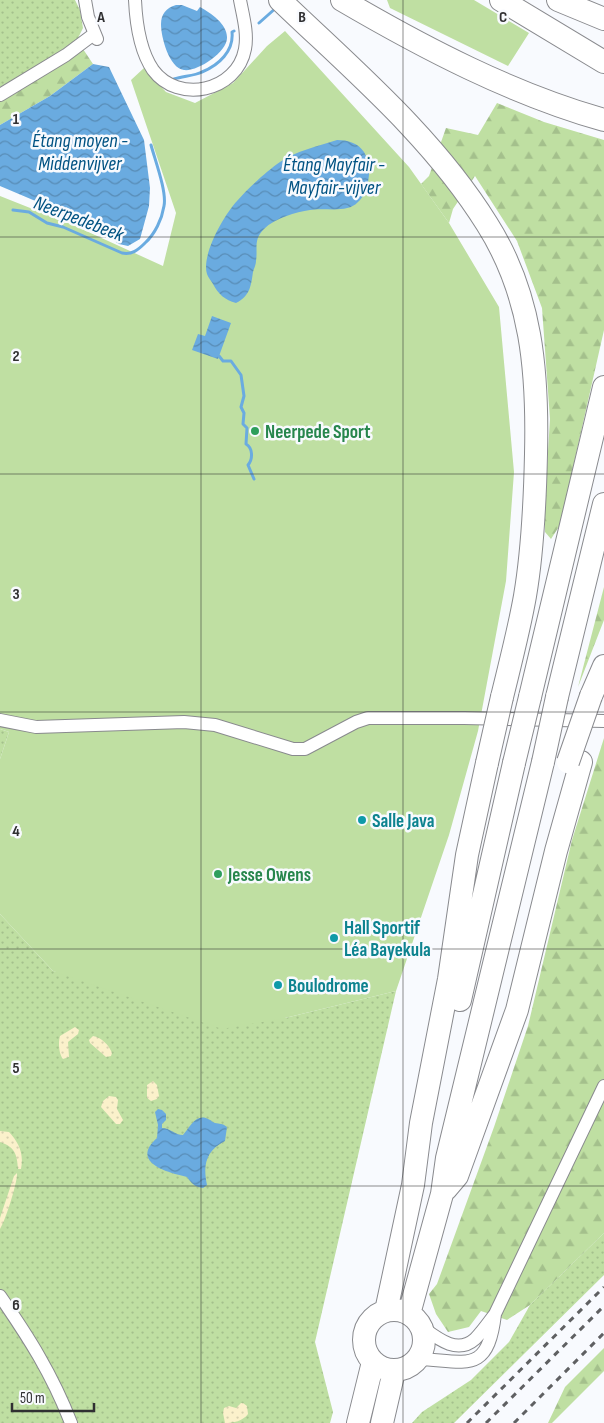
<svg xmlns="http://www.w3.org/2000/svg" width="604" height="1423" font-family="'Sofia Sans Condensed',sans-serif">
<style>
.grass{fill:url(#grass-dots)}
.forest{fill:url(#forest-firs)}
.sand{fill:url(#sand-dots)}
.park{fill:#bfdfa2}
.water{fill:url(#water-waves)}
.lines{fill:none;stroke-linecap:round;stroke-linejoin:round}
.stream{stroke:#6aabe0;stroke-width:3}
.street-casing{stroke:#898a8e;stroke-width:14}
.highway-casing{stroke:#898a8e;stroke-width:24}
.street{stroke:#fff;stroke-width:12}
.highway{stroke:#fff;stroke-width:22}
.rail{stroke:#5f6062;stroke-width:3;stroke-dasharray:6 6;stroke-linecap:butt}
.highway-bridge-casing{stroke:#898a8e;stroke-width:24;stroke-linecap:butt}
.highway-bridge{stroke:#fff;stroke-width:22}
.grid{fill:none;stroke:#303032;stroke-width:1;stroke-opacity:0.55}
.leisure-dot{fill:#2e9e5b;stroke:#f8fafe;stroke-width:2}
.culture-dot{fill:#0f9aa8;stroke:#f8fafe;stroke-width:2}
.labels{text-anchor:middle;stroke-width:5;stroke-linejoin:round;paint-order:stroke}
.leisure-label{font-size:19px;font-weight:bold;fill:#27864d;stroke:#f8fafe;text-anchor:start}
.culture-label{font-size:19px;font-weight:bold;fill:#0d838f;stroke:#f8fafe;text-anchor:start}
.water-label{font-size:20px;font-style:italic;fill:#005282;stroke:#f8fafe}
.grid-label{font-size:16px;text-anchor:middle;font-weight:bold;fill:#303032;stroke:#f8fafe;stroke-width:5;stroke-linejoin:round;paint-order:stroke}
</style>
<defs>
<pattern id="grass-dots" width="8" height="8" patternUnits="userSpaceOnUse" patternTransform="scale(1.25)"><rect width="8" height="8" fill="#bfdfa2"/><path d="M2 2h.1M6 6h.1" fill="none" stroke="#a4c08c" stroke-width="1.8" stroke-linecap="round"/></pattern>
<pattern id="forest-firs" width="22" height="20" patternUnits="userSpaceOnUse" patternTransform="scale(1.25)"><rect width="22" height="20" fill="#bfdfa2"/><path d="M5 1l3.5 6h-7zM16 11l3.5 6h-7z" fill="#a4c08c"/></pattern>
<pattern id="sand-dots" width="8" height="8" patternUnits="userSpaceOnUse" patternTransform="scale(1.25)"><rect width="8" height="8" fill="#fbf1cb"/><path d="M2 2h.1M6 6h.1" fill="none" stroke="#d7cfaf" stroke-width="1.8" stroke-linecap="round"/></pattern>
<pattern id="water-waves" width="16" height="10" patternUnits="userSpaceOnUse" patternTransform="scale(1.25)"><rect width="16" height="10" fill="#6aabe0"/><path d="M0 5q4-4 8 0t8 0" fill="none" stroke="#588cb6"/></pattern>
</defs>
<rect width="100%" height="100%" fill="#f8fafe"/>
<!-- grass -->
<path class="grass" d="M0 0H75L80 10 83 28 77 40 27 74 0 87Z
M0 729 9 732 0 759Z
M0 914 53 971 285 1018 396 991 315 1342 333 1412 330 1423H0Z
M604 1233V1275L454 1423H412L422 1412 471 1380 509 1342 530 1305Z"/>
<!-- forest -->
<path class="forest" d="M77 40 93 64 50 96 0 125V87L27 74Z
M497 103 544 122 604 140V330L560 525 551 539 545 532V500L550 419 542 308 517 241 475 176 453 209 449 223 421 184 429 176 446 128 478 135Z
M604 587V620L578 687Z
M604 738V1233L530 1305 507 1320 481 1311 469 1327 448 1332 436 1314 429 1294 437 1284 494 1127 528 1026 572 840Z
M604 1348V1371L552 1423H548L565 1387Z"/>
<!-- sand -->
<path class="sand" d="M75 1027 79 1030 78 1034 68 1042 69 1057 63 1059C59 1054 58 1043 60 1036Z
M93 1036C101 1037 109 1045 112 1053L111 1056 106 1057 90 1043 89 1040Z
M153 1081 157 1085 159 1096 157 1099 151 1101 147 1098V1085Z
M109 1096 116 1097 118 1100 117 1109 123 1120 120 1124H116L101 1107 103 1101Z
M0 1131 9 1132C19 1143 24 1153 21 1169H18C17 1154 15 1147 0 1142Z
M17 1173C18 1181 5 1222 0 1229V1218L14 1176Z
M241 1403H243L247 1406 248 1414C243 1421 233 1423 225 1423L223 1413 224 1408 229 1406 236 1408Z"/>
<!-- park -->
<path class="park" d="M387 0H474L529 33 508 66 390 8Z
M285 31 409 167 449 223 499 307 514 472 506 581 478 731 449 835 396 991 285 1018 222 1029 53 971 0 914V759L9 732 0 729V196L73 225 163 266 176 213 131 80 144 68 166 92 195 103 233 83 267 46Z"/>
<!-- water -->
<path class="water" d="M176 5H182L197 11 200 7C211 13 227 24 227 37 228 52 197 72 184 70 169 68 161 37 161 24 161 14 166 8 176 5Z
M93 64 109 67 144 140 150 188 149 206 140 239 128 246 119 244 102 233 59 211 0 186V125L50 96Z
M337 140C348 140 358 143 364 152 370 162 370 170 368 182 366 189 364 197 358 202 347 214 325 207 310 210 296 212 275 218 264 229 253 240 258 248 256 261 256 265 254 268 253 272 251 286 250 296 236 303 225 300 218 294 213 284 211 281 208 277 207 274 201 255 224 215 237 201 247 189 267 171 280 162 296 151 318 146 337 140Z
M212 316 231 323 218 359 192 350 198 334 205 336Z
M158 1109 162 1110 166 1114V1120L162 1124V1128C170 1128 175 1135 183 1135 190 1127 196 1113 208 1119 213 1121 210 1121 215 1123 220 1124 222 1123 227 1127L225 1141C205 1151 203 1166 207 1185L203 1188C195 1187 192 1184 187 1177 169 1173 129 1163 157 1138L158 1125 155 1112Z"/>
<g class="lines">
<!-- stream -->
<path class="stream" d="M259 23 277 7
M174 79C183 76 194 76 202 72 219 65 234 51 232 32L234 31
M13 210 29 212 47 223 63 227 122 253C132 255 138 250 145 243 155 234 162 219 164 206 167 192 155 160 151 145
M219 356 223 361H231L241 375 244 396 241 407 244 413 243 424 247 428 246 444C253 448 253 459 248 465L254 479"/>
<defs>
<path id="street" d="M85 0 88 17 97 39
M135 0C136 22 140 51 153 70 178 104 237 92 245 49 248 33 243 16 240 0
M0 95 66 55 94 34
M0 720 36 727 184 722 215 725 293 749H305L356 722 368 718H464L604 721
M0 1296C29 1338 52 1374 71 1423
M422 1327C437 1338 457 1355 475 1339 482 1332 489 1322 495 1314L604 1086
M419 1359C466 1361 488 1375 495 1314"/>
<path id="highway" d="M280 0C353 70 433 137 487 224 532 295 538 372 536 454 535 501 533 549 525 596 519 630 510 664 502 697
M342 0C424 48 512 94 604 120
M501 0 604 62
M558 0 604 19
M591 696 604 666
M530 697 604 387
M557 697 604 504
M460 1000 514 763
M446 1189 457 1176 517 1010 556 851 581 762
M364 1340a30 30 0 1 1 60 0a30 30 0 1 1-60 0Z
M386 1311 413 1185 421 1123 449 979 467 855 487 763
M409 1314 442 1194 447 1158 543 762
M358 1423 373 1362
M382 1423 394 1371"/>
</defs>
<!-- street casing -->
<use href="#street" class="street-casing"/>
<!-- highway casing -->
<use href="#highway" class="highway-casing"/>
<!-- street -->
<use href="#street" class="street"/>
<!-- highway -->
<use href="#highway" class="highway"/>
<!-- rail -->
<path class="rail" d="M467 1423 604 1287
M486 1423 604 1306
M514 1423 604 1333"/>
<defs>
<path id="highway-bridge" d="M543 762 557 697
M568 762 591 696
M487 763 502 697
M514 763 530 697"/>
</defs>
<!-- highway-bridge casing -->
<use href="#highway-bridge" class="highway-bridge-casing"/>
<!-- highway-bridge -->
<use href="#highway-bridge" class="highway-bridge"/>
</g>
<!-- grid -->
<path class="grid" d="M201 0V1423M403 0V1423M0 237H604M0 474H604M0 712H604M0 949H604M0 1186H604"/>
<!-- markers -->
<g class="leisure-dot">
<circle cx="255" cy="431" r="5"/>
<circle cx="218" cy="874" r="5"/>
</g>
<g class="culture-dot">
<circle cx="362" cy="820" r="5"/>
<circle cx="334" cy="938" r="5"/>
<circle cx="278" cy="985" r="5"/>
</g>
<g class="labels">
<!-- leisure labels -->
<g class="leisure-label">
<text x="265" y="438">Neerpede Sport</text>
<text x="228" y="881">Jesse Owens</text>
</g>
<!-- culture labels -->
<g class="culture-label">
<text x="372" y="827">Salle Java</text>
<text x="344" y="934">Hall Sportif<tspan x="344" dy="22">Léa Bayekula</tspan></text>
<text x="288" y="992">Boulodrome</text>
</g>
<!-- water labels -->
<g class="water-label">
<text x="80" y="147">Étang moyen -<tspan x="80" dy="23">Middenvijver</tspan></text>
<text x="334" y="171">Étang Mayfair -<tspan x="334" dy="23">Mayfair-vijver</tspan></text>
<text transform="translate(79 218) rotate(21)" y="7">Neerpedebeek</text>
</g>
</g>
<g class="grid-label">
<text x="101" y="22">A</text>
<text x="302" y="22">B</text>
<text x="503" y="22">C</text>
<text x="16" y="124">1</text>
<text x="16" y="361">2</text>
<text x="16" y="599">3</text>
<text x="16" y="836">4</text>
<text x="16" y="1073">5</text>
<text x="16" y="1310">6</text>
</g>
<!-- scale -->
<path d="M12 1403v8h82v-8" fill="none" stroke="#303032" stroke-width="2.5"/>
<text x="20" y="1403" font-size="15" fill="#303032" stroke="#f8fafe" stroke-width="4" paint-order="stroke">50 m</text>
</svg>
